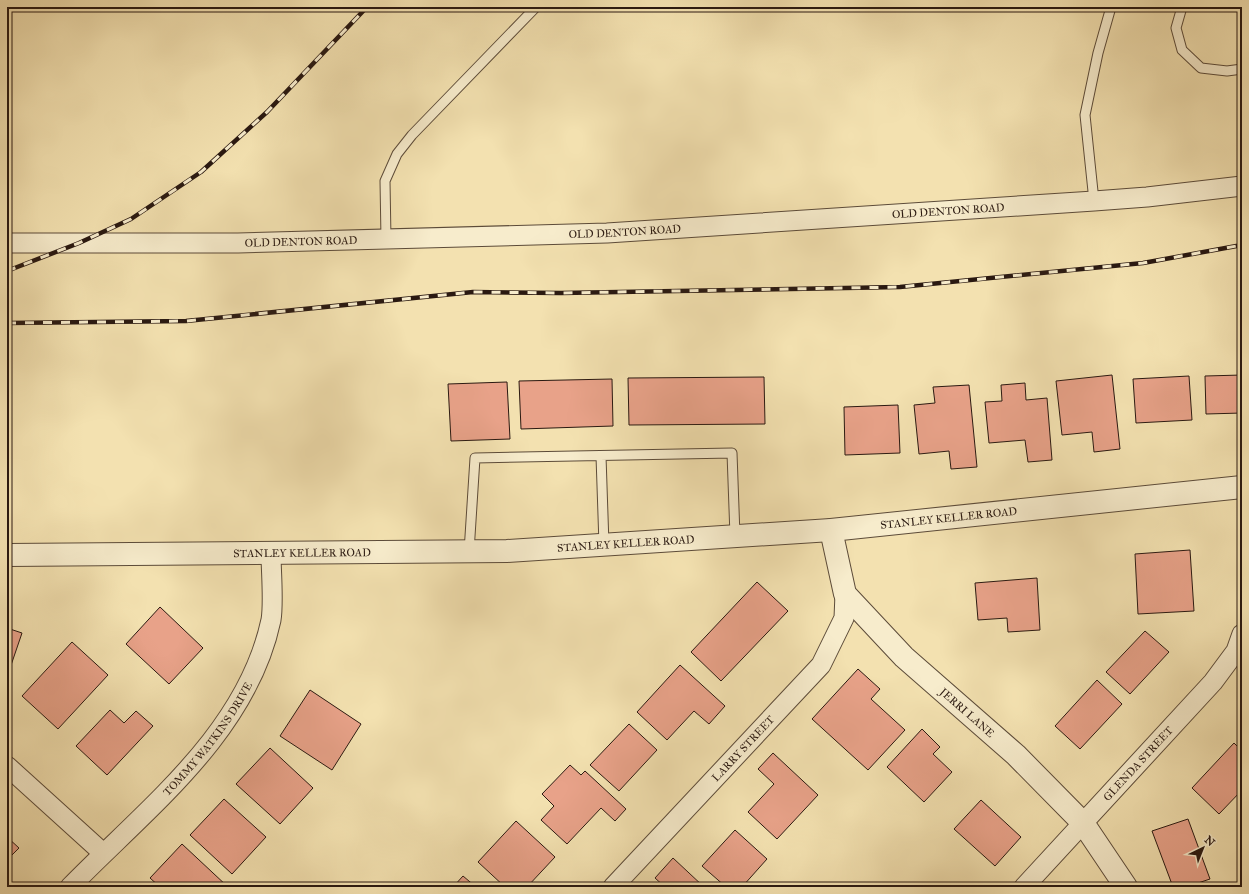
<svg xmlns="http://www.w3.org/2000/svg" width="1249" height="894" font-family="'IM FELL Great Primer',serif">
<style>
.building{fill:#e8a289;stroke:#2a1911}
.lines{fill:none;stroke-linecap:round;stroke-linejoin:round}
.service-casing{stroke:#5c4b39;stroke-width:11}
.minor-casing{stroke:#5c4b39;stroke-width:21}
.tertiary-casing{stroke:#5c4b39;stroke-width:24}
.service{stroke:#f7eccc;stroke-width:9}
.minor{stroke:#f7eccc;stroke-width:19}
.tertiary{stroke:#f7eccc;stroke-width:22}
.rail-casing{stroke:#2a1911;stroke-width:4.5}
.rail{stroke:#f7eccc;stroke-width:3;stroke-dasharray:9;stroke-linecap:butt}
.labels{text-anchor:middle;stroke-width:3;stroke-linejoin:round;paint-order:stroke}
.street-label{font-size:11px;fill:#2a1911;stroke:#f7eccc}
</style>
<rect width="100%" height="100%" fill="#f3e1b0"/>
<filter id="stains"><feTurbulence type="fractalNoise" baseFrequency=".005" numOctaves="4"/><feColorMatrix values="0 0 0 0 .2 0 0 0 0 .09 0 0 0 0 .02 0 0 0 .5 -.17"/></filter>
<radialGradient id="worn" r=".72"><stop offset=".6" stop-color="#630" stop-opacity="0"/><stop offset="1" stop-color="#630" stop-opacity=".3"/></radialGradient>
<!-- building -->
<path class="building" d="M1112 375 1120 449 1094 452 1092 432 1062 435 1056 381Z
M1242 375V413L1206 414 1205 376Z
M1189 376 1192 420 1136 423 1133 379Z
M764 377 765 424 629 425 628 378Z
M612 379 613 426 521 429 519 381Z
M507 382 510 439 451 441 448 384Z
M1025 383 1026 400 1047 398 1052 460 1028 462 1025 440 989 443 985 402 1002 401 1001 385Z
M969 385 977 467 951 469 949 451 919 454 914 405 935 403 933 387Z
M898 405 900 453 845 455 844 407Z
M1190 550 1194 611 1138 614 1135 554Z
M1037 578 1040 630 1008 632 1007 618 978 620 975 583Z
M757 582 788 611 721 681 691 652Z
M160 607 203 648 169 684 126 644Z
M7 628 22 633 7 677Z
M1145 631 1169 652 1130 694 1106 672Z
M72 642 108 675 58 729 22 696Z
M680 665 725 706 709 724 694 711 667 740 637 712Z
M858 669 880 689 871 699 905 730 868 770 812 719Z
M1097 680 1122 704 1080 749 1055 726Z
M310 690 361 724 332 770 280 736Z
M110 710 124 723 136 711 153 726 107 775 76 746Z
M629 724 657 750 619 791 590 765Z
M922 729 940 747 933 754 952 772 924 802 887 767Z
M1234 743 1242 751V790L1219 814 1192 788Z
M270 748 313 788 280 824 236 784Z
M773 753 818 795 777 839 748 812 774 784 758 769Z
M570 765 581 775 585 771 626 809 615 821 601 808 567 844 541 820 554 806 542 794Z
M224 799 266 837 232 874 190 835Z
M981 800 1021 837 995 866 954 829Z
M1188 819 1210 879 1186 887H1173L1152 831Z
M516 821 555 857 527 887H505L478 862Z
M735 830 767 859 742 887H726L702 866Z
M7 837 19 848 7 860Z
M182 844 228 887H160L150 878Z
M673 858 704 887H665L655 878Z
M463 876 476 887H453Z"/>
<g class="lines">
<defs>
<path id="service" d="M1182 7 1176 28 1182 50 1201 68 1227 71 1242 69
M1094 201 1085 115 1098 53 1111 7
M386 239 385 181 397 154 412 135 536 7
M601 456 604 545
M469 552 475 458 732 453 735 536"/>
<g id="minor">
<path id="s1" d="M7 243H238L607 233 1094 201 1147 197 1242 186"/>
<path d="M7 766 103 853"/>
<path id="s2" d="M70 887C147 808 247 733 271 620 274 602 271 572 271 553"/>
<path id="s3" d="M613 887 821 665 844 618 845 594"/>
<path id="s4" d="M1024 887 1213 682 1236 651 1242 634"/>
</g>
<g id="tertiary">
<path id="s5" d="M831 530 845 594 904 657 1016 755 1083 823 1126 887"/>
<path id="s6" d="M7 555 507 551 831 530 1242 487"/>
</g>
</defs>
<!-- service casing -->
<use href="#service" class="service-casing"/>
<!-- minor casing -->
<use href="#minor" class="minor-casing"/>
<!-- tertiary casing -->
<use href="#tertiary" class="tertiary-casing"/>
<!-- service -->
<use href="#service" class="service"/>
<!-- minor -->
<use href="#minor" class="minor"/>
<!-- tertiary -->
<use href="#tertiary" class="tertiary"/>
<defs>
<path id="rail" d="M7 271 79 243 131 219 201 172 267 112 367 7
M7 323 186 321 473 292 561 293 900 287 1143 263 1242 245"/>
</defs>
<!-- rail casing -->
<use href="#rail" class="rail-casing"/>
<!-- rail -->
<use href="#rail" class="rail"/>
</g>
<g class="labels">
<!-- street labels -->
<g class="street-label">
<text dy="4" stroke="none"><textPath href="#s1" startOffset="942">OLD DENTON ROAD</textPath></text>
<text dy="4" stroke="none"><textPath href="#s1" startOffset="618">OLD DENTON ROAD</textPath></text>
<text dy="4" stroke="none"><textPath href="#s1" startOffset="294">OLD DENTON ROAD</textPath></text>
<text dy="4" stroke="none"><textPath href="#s6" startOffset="943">STANLEY KELLER ROAD</textPath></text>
<text dy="4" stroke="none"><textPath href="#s6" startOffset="619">STANLEY KELLER ROAD</textPath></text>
<text dy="4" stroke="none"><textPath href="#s6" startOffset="295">STANLEY KELLER ROAD</textPath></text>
<text dy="4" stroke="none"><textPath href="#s5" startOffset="236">JERRI LANE</textPath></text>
<text dy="4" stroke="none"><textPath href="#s2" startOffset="203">TOMMY WATKINS DRIVE</textPath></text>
<text dy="4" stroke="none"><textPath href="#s3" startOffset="190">LARRY STREET</textPath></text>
<text dy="4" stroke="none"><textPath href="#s4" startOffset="168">GLENDA STREET</textPath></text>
</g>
</g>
<!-- margin -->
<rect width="1249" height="894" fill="none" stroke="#f3e1b0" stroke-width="24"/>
<rect x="8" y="8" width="1233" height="878" fill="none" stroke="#2a1911" stroke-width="2"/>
<rect x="12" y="12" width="1225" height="870" fill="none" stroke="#2a1911"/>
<!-- north arrow -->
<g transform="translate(1203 848) rotate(43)" stroke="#f7eccc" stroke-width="3" paint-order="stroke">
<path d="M0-3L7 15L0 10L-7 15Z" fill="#2a1911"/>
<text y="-6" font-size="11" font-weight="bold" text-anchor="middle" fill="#2a1911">N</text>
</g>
<rect width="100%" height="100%" filter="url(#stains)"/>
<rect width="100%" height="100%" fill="url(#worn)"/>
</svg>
